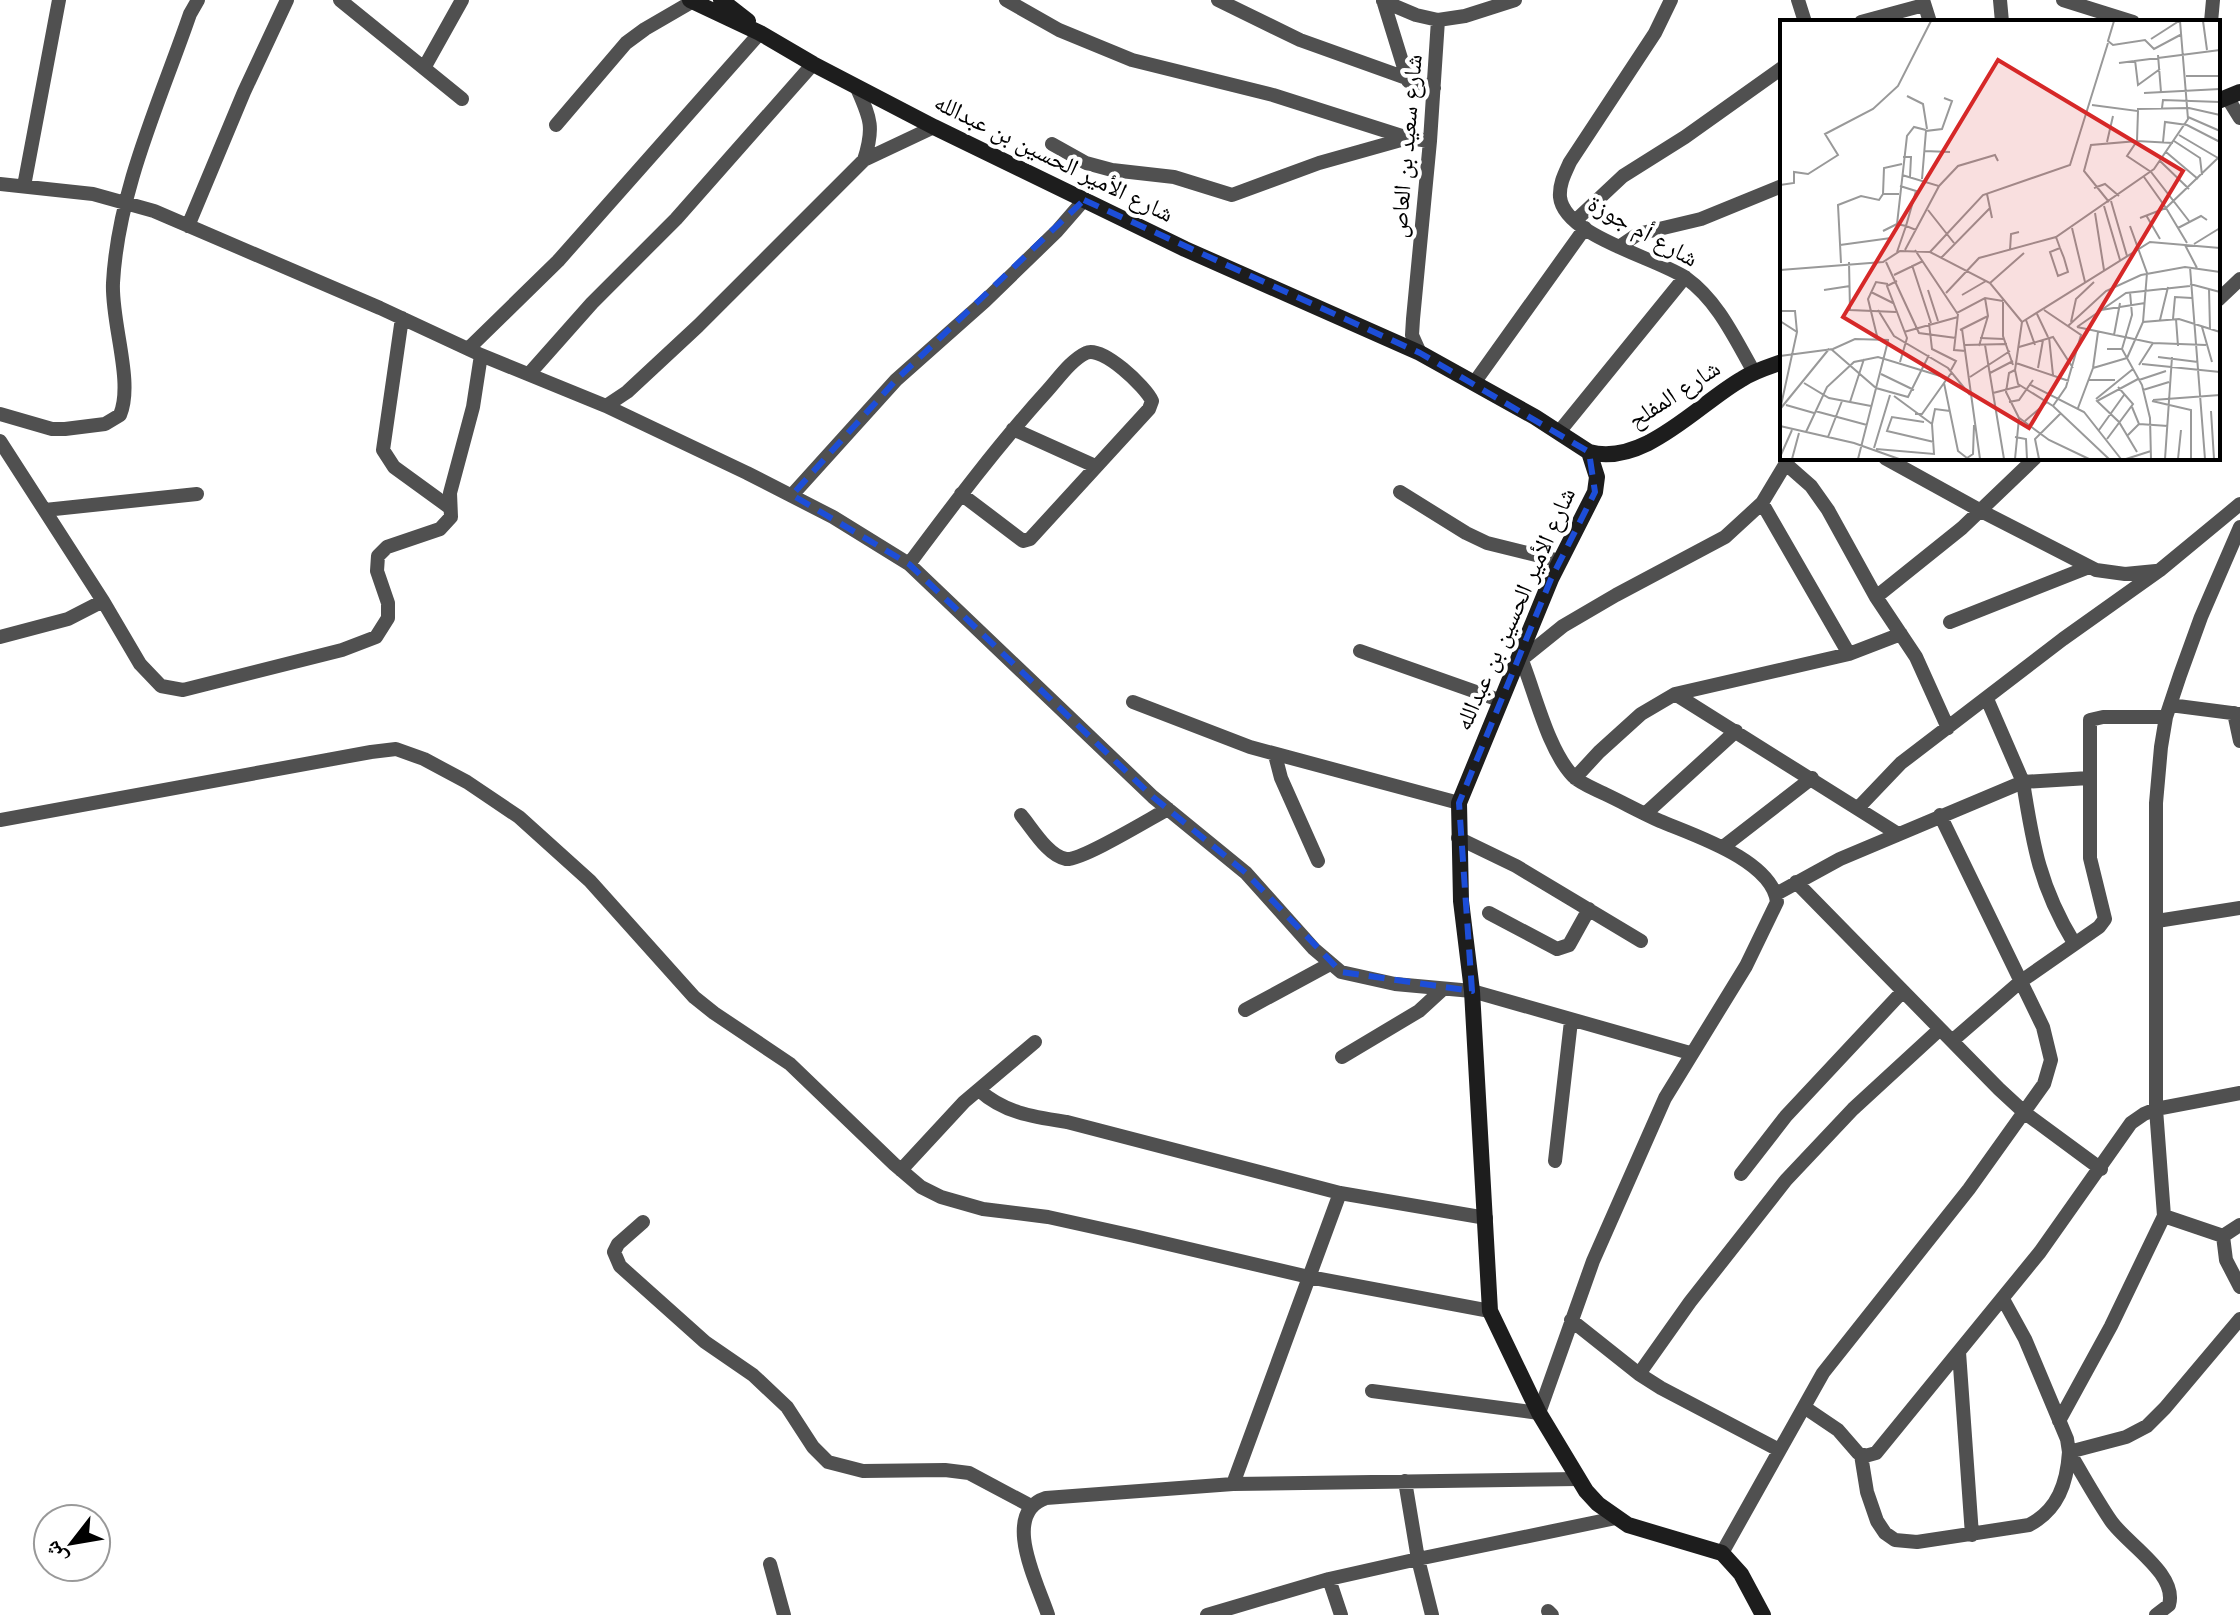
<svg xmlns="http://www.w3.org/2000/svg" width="2240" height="1615" font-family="'DM Sans','Noto Naskh Arabic',sans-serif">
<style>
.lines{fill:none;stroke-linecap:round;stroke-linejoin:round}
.street{stroke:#505050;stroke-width:14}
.secondary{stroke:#1d1d1d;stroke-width:16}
.marked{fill:none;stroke:#1d4ed8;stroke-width:6;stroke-dasharray:16 10;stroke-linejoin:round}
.labels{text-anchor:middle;stroke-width:8;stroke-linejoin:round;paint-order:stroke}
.street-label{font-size:24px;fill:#000;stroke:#fff}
.inset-road{fill:none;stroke:#999;stroke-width:2}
.view{fill:#d62828;fill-opacity:0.15;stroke:#d62828;stroke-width:4}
.inset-edge{fill:none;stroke:#000;stroke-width:4}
</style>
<rect width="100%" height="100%" fill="#fff"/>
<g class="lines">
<!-- street -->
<path class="street" d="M340 0 462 99
M1006 0 1059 30 1132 60 1273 95 1408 138 1430 141
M1218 0 1300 40 1434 88
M1383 0 1408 81
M1671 0 1655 33 1570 162C1565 173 1559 184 1560 197 1564 236 1657 258 1686 278 1718 301 1735 339 1754 372
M1798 0 1805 22
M1923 0 1930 22
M2000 0 2002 22
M2063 0 2133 22
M1383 1 1416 15 1438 20
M1861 22 1924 5
M2211 22 2213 0
M424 68 462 0
M856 86C870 118 875 126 864 160
M2227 97 2240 118
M556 125 626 43 645 29 695 0
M1052 144 1086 163 1112 170 1174 177 1232 195 1319 163 1408 138
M0 184 93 194 154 211 380 308 481 355 606 406 747 473 833 517 909 564 1153 797 1246 873 1314 949 1341 972 1395 984 1472 991 1690 1053
M24 186 59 0
M1575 221 1623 176 1685 137 1782 68
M188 226 244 92 287 0
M1619 247 1638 234 1701 219 1782 186
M2218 300 2240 279
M402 318 383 450 394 467 449 507
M469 348 558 261 760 33
M1420 353 1412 335 1413 319 1430 141 1438 20 1465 16 1515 0
M529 374 592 303 676 219 813 64
M1474 383 1585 228
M606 406 627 392 698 326 864 160 934 127
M0 414 52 429H65L105 424 120 415C134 382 111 322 113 283 118 190 160 101 190 14L198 0
M1013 429 1095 466
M1559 432 1685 277
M0 441 103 601 140 664 161 686 183 690 342 650 376 637 388 618V603L377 571 378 556 387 547 440 529 451 517 450 493 473 407 481 355
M1885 458 1981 511 2096 570 2125 574 2156 571
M1786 464 1811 486 1828 510 1876 597 1916 657 1948 728
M1400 492 1466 533 1487 543 1560 561
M792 495 896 380 985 301 1057 231 1084 200
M1762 503 1849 654
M45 510 197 494
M909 564C953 505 997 446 1047 391 1058 379 1071 360 1086 353 1102 345 1146 387 1152 401L1149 409 1030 539 1023 541 961 494
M1876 597 1962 528 2035 458
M1950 622 2089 567
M0 637 68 619 103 601
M1360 651 1499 700
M1522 659 1563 626 1616 595 1725 537 1762 503 1789 458
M1675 694 1898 834
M1133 702 1250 747 1459 803
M2170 705 2240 714
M2234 713 2240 741
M1275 755 1281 778 1318 861
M1575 778 1599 752 1641 714 1675 694 1849 654 1901 634
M1858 808 1901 763 2063 639 2160 570 2240 504
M1645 814 1736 731
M1021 815C1032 828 1048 856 1066 859 1081 861 1151 818 1168 809
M0 820 371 752 396 749 424 759 467 782 519 817 590 881 694 997 714 1013 790 1064 894 1164 921 1187 941 1197 983 1209 1048 1217 1134 1236 1309 1277 1490 1311
M1458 838 1516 866 1641 941
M1723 847 1812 778
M1796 882 1999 1089 2025 1113 2101 1169
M1776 894 1840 859 2023 782 1987 699
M1489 913 1557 949 1569 945 1589 909
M2157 921 2240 908
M2074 943C2040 887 2033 846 2023 782L2089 778
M1245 1010 1330 964
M1952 1041 2020 982 2099 927 2105 919 2090 858V720L2103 717H2166
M1342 1057 1419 1011 1443 989
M979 1090C1004 1113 1034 1117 1067 1122L1340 1193 1486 1218
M1555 1161 1571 1021
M901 1170 964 1102 1035 1042
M1741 1174 1786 1116 1903 991
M2164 1216 2223 1236 2226 1260 2240 1287
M643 1222 618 1244 614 1252 620 1266 705 1342 753 1375 787 1407 813 1447 828 1462 863 1471 945 1470 969 1473 1031 1506
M2223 1236 2240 1225
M2003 1299 2025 1339 2067 1439 2069 1452C2083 1475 2096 1499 2111 1521 2127 1544 2178 1574 2169 1605L2156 1615
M1571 1320 1639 1374 1661 1388 1779 1450
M1959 1352 1972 1535
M1639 1374 1690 1302 1786 1180 1853 1109 1940 1029
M1372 1391 1539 1413 1593 1261 1665 1098 1746 966 1777 902C1772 860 1693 835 1660 821 1642 813 1624 803 1605 794 1595 789 1581 784 1573 776 1547 749 1534 688 1519 653
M1804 1407 1838 1430 1858 1453 1865 1456 1876 1453 2040 1252 2131 1123 2144 1114 2156 1109 2240 1093
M2059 1421 2111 1326 2164 1216 2156 1109V803L2161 747 2166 717 2180 675 2201 617 2240 527
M1861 1455 1867 1492 1877 1521 1885 1533 1895 1540 1917 1542 2029 1525C2058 1510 2067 1483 2069 1452L2126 1437 2147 1426 2165 1408 2240 1319
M1233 1484 1340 1193
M1722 1553 1823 1373 1969 1189 2044 1084 2051 1060 2043 1027 1940 815
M770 1564 784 1615
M1329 1579 1341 1615
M1548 1611 1552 1615
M1048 1615C1038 1584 1000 1513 1046 1498L1233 1484 1578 1479
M1207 1615 1329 1579 1418 1559 1405 1481
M1432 1615 1418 1559 1616 1518"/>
<!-- secondary -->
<path class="secondary" d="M690 0 760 33 813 64 934 127 1185 249 1420 353 1535 417 1589 452 1597 477 1595 492 1551 579 1459 803 1461 901 1472 991 1490 1311 1539 1413 1586 1491 1598 1504 1628 1525 1722 1553 1741 1574 1763 1615
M721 0 748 21
M2218 101 2240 92
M1589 452C1644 467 1698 404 1742 379 1754 371 1768 367 1782 362"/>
</g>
<!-- marked area -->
<path class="marked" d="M1084 200 1420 353 1589 452 1595 492 1551 579 1459 803 1472 991 1341 972 1246 873 1153 797 909 564 792 495 896 380Z"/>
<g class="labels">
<!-- street labels -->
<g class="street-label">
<text transform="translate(1406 146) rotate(-85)" y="8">شارع سعيد بن العاص</text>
<text transform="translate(1054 158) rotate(26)" y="8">شارع الأمير الحسين بن عبدالله</text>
<text transform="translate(1643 231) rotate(29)" y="8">شارع أم جوزة</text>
<text transform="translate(1674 394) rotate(-33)" y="8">شارع المفلح</text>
<text transform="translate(1515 609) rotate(-66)" y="8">شارع الأمير الحسين بن عبدالله</text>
</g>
</g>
<!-- overview -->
<g transform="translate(1780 20)">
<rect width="440" height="440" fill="#fff"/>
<path class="inset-road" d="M334 1 328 21 333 25 365 20 374 29 402 14M423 1 427 30M371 19 399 1M378 35 381 72M355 40 358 65 380 49M339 43 440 30M406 56H440M364 73 440 69M127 76 143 84 147 109M312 85 358 91 357 121 311 125 304 151 329 182M382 88 383 80 440 82M357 89 409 88 440 95M408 97 440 111M399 115 438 138M394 121 420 138 422 155M327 122 333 96M383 122 385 102 407 105 440 122M393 123 357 121 347 136 371 152 409 201M144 131 170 132M386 132 418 159M123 137H131L130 157M380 141 409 169M122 155 159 166 125 230M142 159 146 111 162 109 172 81 164 78M0 165 14 163V152L28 154 58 135 45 114 93 89 118 66 151 1M120 166 136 171 126 206 136 210M159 166 178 146 215 135 218 141M314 168 325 164 339 176M103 174 104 148 122 144M207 174 212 198M331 181 347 236M324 186 340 240M148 190 174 223M315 193 324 250M366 195 380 219M360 198 386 188 364 157M117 204 126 206 117 232M350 206 367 253 363 302M292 208 305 262M398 208 421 196 427 200M103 211 117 204 127 116 134 107 146 110M276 217 280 228 284 238 288 252 278 256 270 232 280 228M407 223 386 188 440 136M414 224 440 208M60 225 111 218M405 225 417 248M135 230 177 293 205 278 223 281M230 230 231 214 239 212M150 232 203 175 290 145 328 23M161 238 210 188M69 242 70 290 116 292M106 242 139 313 176 318M61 243 58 185 81 176 99 180 103 174H119M132 245 151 303M410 247 425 439M0 250 103 242 120 231 150 232 210 263 242 302M114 255 143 241M117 261 107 266 127 318 120 342M210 263 244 233M410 264 440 272M429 269 430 309M44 270 70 266M148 270 158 301M91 272 113 283M166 273 199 238 276 217 374 149 408 99 400 1M182 275 206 261M223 282V316L233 345M98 290 114 316 168 348 190 375M264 290 301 315 286 367 273 386M321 290 365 283M0 291H15L17 312M178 294 174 330 186 331M257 294 268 317M393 299 395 277 412 278M396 299 398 326M246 300 255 325M380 300 388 267M0 301 17 312 0 390M242 302 370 222 440 228M242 302 235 350 238 364 273 386 329 439M291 302 296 279 314 262M149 303 152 329 176 341 171 350M288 306 326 271 361 255 405 247 440 252M297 307 373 323 426 325M297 307 346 273 410 266M422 307 432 342M182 309 200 439M180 310 208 296M124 312 178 297M334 315 340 283M269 317 273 355M200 318 224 319M98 320 88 279 96 262 108 264M185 325 227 324M205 325 224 439M199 326 208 296 205 278M239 327 273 317 293 348M51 329 96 368 128 377 149 335M327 329H342L362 365 370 398 371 439M342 329 352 295 350 272M0 336 53 329 75 319 109 320M378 337 418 342M347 338 363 302 399 299 440 312M236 343 289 361M362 344 440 352M359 345 373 323M258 348 263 320M313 348 347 338M172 352 164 363 178 431 187 438 193 434 194 405M210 353 233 341M101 354 134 370M190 357 230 331M309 360H335M359 360 386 351M24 363 49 378 91 386M249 364 304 392 341 439M363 370 389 362M213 373 240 366M316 379 353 349M373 380 440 375M372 381 411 390V439M70 382 84 339M229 382 239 380 253 360M6 385 34 393M1 388 49 329M298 388 313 348 318 312M35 391 87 405M431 391 434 439M135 394H142L164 363M238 397 269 420 309 439M245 401 267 382M144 402 112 397 107 411 154 422M152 404 155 389 170 391M359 404 388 406M0 406 74 423 119 439M319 410 344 375M26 412 47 367 74 342 98 337 167 358M348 415 359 404 352 387M48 417 62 381M235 417 246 419 247 439M327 419 353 384 338 367M94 428 110 375M96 429 154 434 152 404 114 376M357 432 339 402 317 381 358 359M0 437 12 410M12 439 19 413M78 439 108 321M235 439 239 398 226 372 229 353 235 350M259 439 255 419 281 393M346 439 371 431M385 439 392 337M398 439 401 410"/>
<path class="view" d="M218 40 403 151 249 408 63 297Z"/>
<rect width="440" height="440" class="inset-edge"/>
</g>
<!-- north arrow -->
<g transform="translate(72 1543) rotate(239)"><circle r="38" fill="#ffffff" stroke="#999999" stroke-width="2"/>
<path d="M0-6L14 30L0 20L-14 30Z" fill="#000000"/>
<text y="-12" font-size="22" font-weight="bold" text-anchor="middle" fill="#000000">ش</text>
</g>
</svg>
